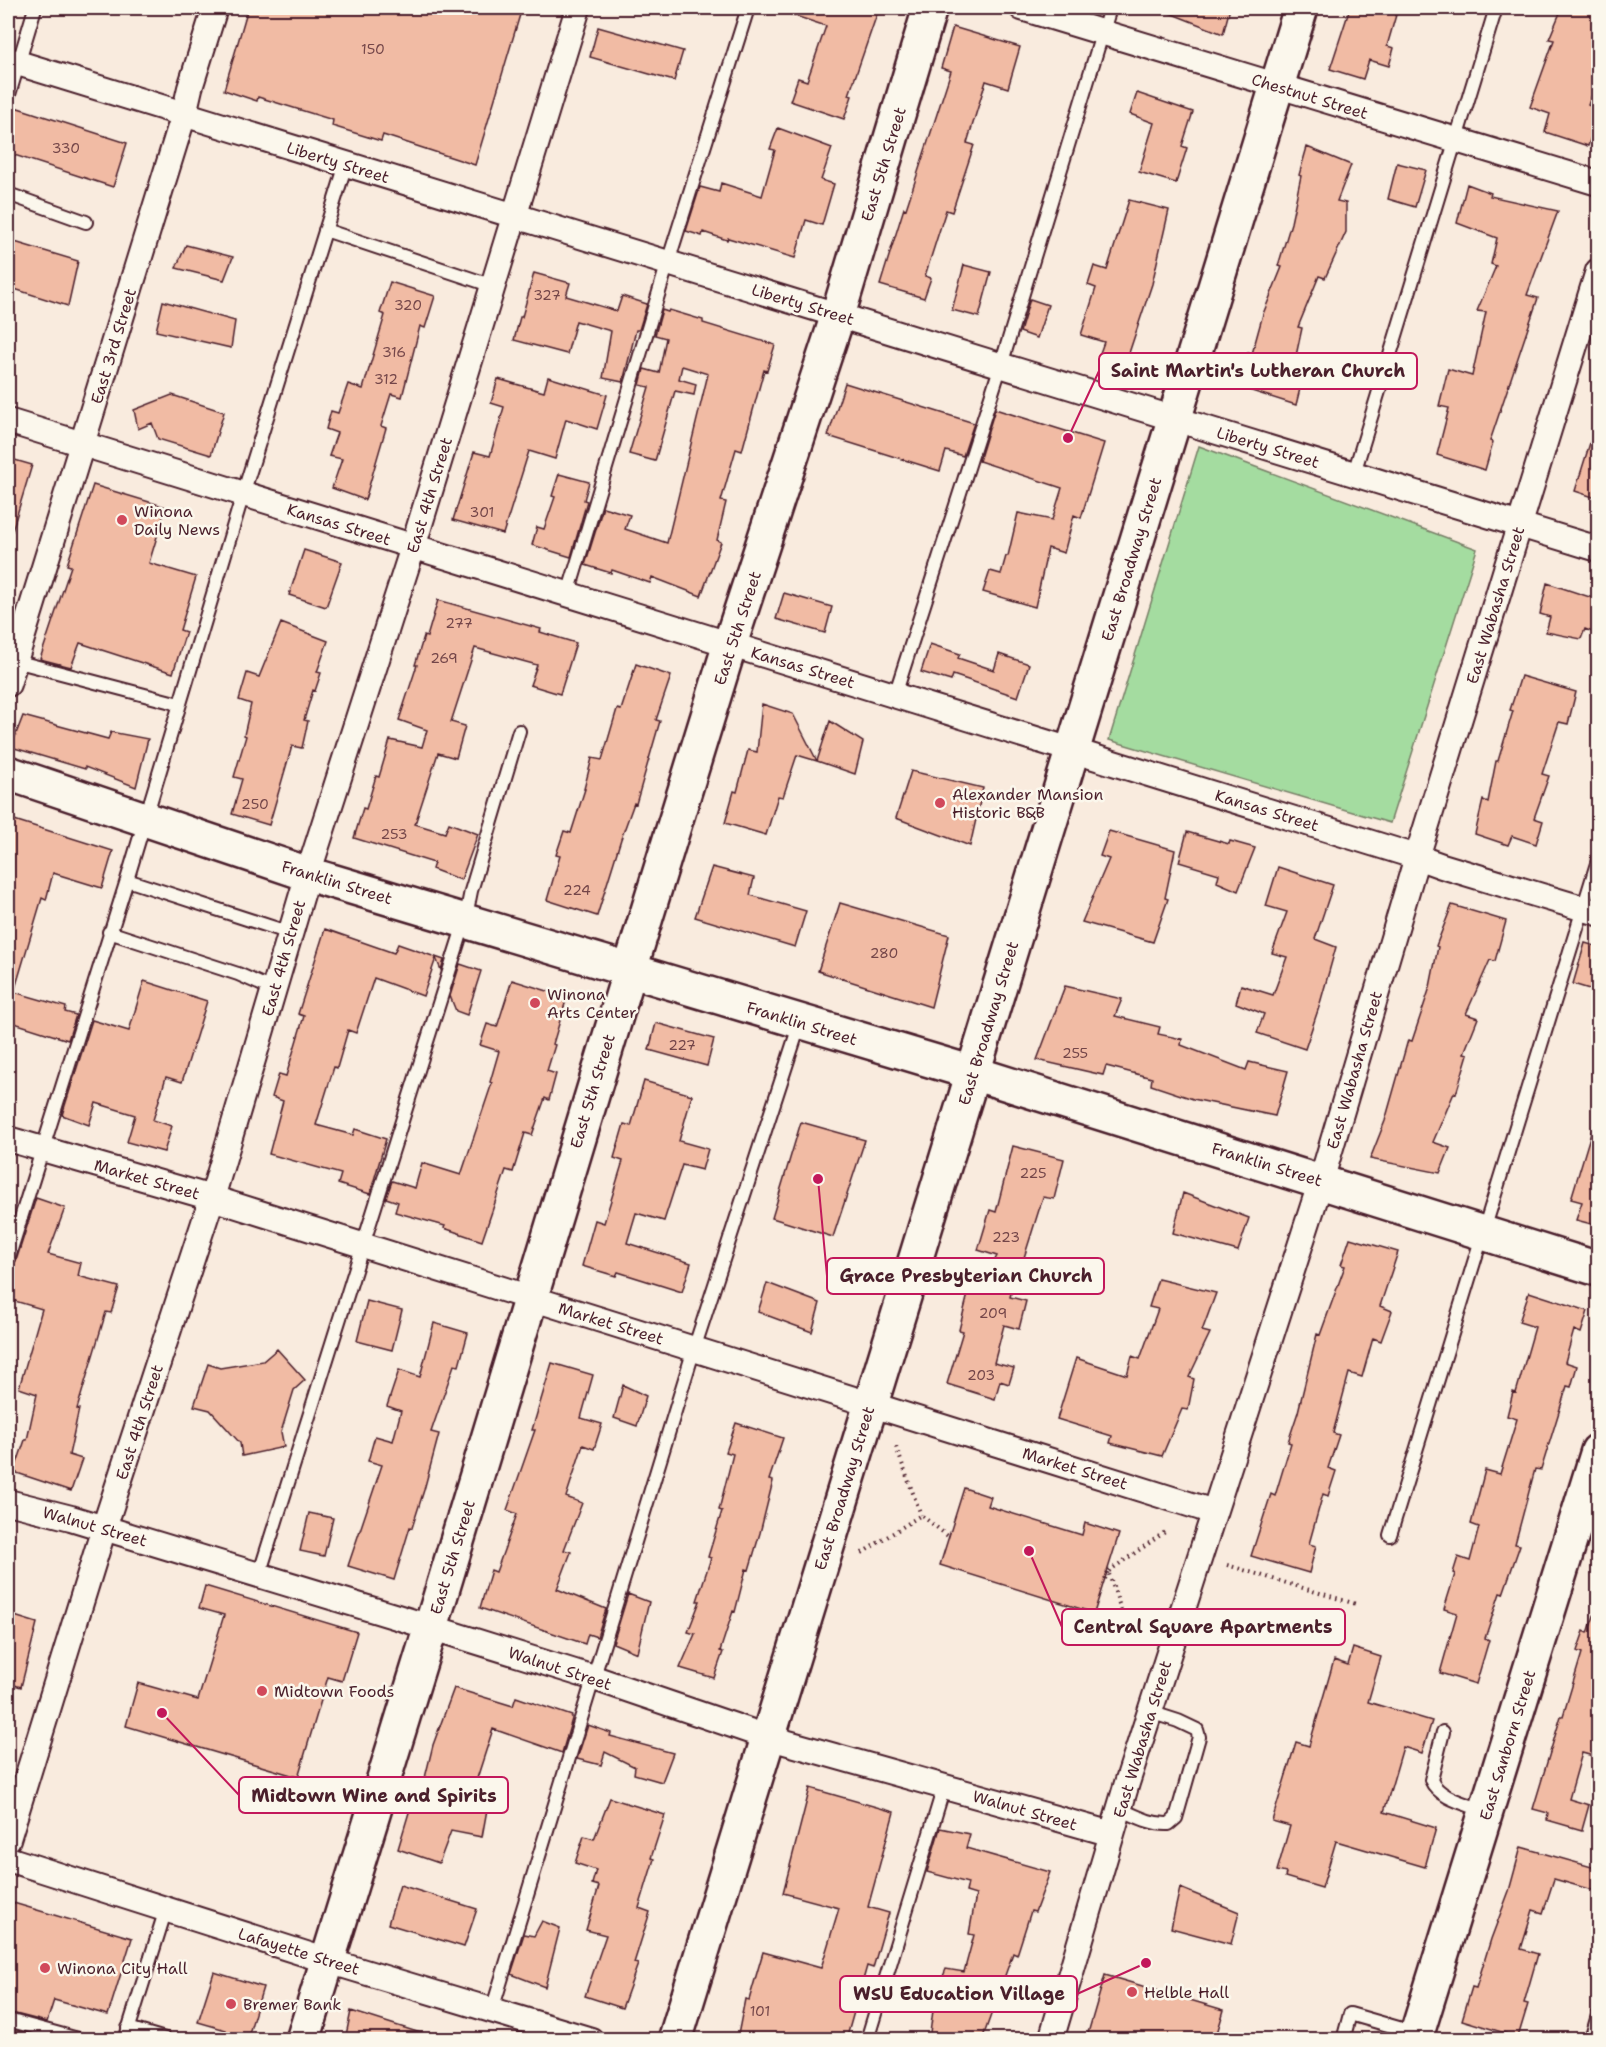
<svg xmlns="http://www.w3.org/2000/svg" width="1606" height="2047" font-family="'Shantell Sans',sans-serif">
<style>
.green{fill:#a4dca0;stroke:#777e66;stroke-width:1.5}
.building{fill:#f1bba4;stroke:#4a1f2b;stroke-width:1.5}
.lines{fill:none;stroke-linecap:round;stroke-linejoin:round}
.lane-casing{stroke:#4a1f2b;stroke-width:16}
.street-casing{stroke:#4a1f2b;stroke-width:28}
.secondary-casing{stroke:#4a1f2b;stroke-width:38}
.path{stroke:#4a1f2b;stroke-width:4;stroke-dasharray:1.5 4.5;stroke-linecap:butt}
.lane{stroke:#fbf7ec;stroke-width:12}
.street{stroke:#fbf7ec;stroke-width:24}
.secondary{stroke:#fbf7ec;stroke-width:33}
.poi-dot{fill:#d1495b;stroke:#fbf7ec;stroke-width:2}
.labels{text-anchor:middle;stroke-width:5;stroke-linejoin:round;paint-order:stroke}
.number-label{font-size:14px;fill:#744649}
.street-label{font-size:16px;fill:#4a1f2b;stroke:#fbf7ec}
.poi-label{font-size:16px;fill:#4a1f2b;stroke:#fbf7ec;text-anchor:start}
.leader{fill:none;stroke:#c2185b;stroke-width:2}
.callout-dot{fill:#c2185b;stroke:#fbf7ec;stroke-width:2}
.callout{fill:#fbf7ec;stroke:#c2185b;stroke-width:2}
.callout-label{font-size:18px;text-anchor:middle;font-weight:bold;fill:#4a1f2b}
</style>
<rect width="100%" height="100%" fill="#f9ebde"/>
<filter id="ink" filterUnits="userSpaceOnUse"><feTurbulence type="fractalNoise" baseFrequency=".0167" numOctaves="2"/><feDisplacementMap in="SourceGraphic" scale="12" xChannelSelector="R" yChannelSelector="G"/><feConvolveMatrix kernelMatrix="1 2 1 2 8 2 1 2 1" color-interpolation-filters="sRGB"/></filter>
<g filter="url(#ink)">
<!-- green -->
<path class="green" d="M1199 446 1477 549 1390 823 1109 740Z"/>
<!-- building -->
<path class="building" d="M248 8H522L475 165 383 135 381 141 332 126 333 120 258 97 257 101 224 90Z
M780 8H856L877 14 849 95 852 96 844 119 790 101 798 78 807 81 826 26 780 11Z
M1157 8H1230L1223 34Z
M1350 8H1398L1387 46 1394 48 1389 66 1369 60 1363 79 1330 69Z
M1562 8H1599V76L1588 105 1599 109V113L1588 146 1545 132 1550 114 1530 107 1554 40 1549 39Z
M598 27 683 51 674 81 590 57Z
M953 27 1020 47 1008 88 986 81 967 143 974 145 952 212 946 210 925 276 931 278 924 298 880 285 904 208 906 209 951 71 941 68Z
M1137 93 1193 112 1182 146 1187 148 1176 183 1139 172 1154 123 1130 114Z
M15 107 127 143 113 187 8 153V129Z
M778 128 832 148 821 180 834 184 822 225 806 220 795 258 728 238 727 240 703 232 702 236 686 231 700 187 719 192 721 183 762 196 775 150 770 149Z
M1307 147 1351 165 1337 201 1346 203V232L1325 278 1319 276 1298 327 1302 328 1294 365 1305 368 1296 405 1239 387 1248 353 1252 354 1263 314 1282 267 1278 266 1291 223 1301 176 1299 175Z
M1397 163 1426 170 1415 207 1388 199Z
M1467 184 1491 193 1490 196 1558 211 1527 295 1538 298 1490 441 1493 442 1485 470 1437 455 1449 408 1439 406 1448 369 1472 376 1486 312 1477 311 1496 266 1491 264 1497 238 1457 223Z
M1129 200 1169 210 1152 284 1126 362 1100 353 1104 342 1081 335 1096 288 1088 285 1094 266 1107 270Z
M8 240 78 261 68 306 8 287Z
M186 245 233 257 224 280 176 268Z
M964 265 991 272 979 317 952 310Z
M534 273 570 283 566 296 617 311 622 296 647 304 639 330H636L623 382 603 378 611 331 576 321 567 354 514 340 520 317H522Z
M390 282 435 296 425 328 420 326 402 397 391 394 381 426 386 428 365 500 332 488 342 459 329 456 337 433 326 429 331 411 338 413 348 384 363 389 385 315 380 313Z
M1030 299 1048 305 1037 338 1020 332Z
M163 301 235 321 231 348 156 331Z
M662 310 668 312 669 310 703 320V323L775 345 767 371 764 370 742 451 736 449 721 501 726 502 717 540 721 542 701 596 652 577 650 583 612 570 611 573 585 565 603 507 630 515 625 529 667 543 708 374 682 366 679 379 696 384 694 395 675 391 655 461 629 454 649 387 640 385 644 369 659 373 666 338 655 335Z
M548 377 607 395 597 429 566 419 555 459 529 451 503 534 453 520 474 452 490 456 504 407 491 403 498 379 544 392Z
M845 383 974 423 963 456 946 451 940 471 828 436Z
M172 395 224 412 211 455 158 439 152 423 138 429 134 410Z
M995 409 1104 443 1081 518 1074 515 1064 553 1048 548 1035 607 983 592 990 571 1001 574 1006 556H1008L1018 513 1052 520 1062 488 979 461Z
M1594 430H1599V499L1575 491Z
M8 458 32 465 12 531 8 530Z
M559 474 589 482 584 500 587 501 571 557 532 545 537 527 544 529 555 497 552 496Z
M93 485 166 507 149 563 196 577 180 630 186 632 173 673 80 643 71 667 40 659 71 566 67 565Z
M304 550 342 562 326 607 289 595Z
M1547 583 1599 600V619L1595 633 1585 629 1581 639 1546 632 1550 617 1540 614Z
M784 593 832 607 825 633 776 619Z
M438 600 541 629 540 632 576 643 560 694 530 685 537 665 475 648 451 722 465 726 456 758 438 753 415 824 445 833 449 823 478 834 461 880 432 869 434 863 354 838 363 808 366 809 376 776 379 777 390 740 422 747 427 730 399 720 417 665H415L424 636 427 637Z
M281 623 328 641 317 672 321 673 315 691 313 690 304 720 308 721 302 748 292 746 269 825 232 814 242 779 234 777 246 736 244 735 251 704 239 700 247 673 259 677Z
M930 644 960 654 958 658 994 670 999 654 1029 664 1018 697 953 675 951 681 921 672Z
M636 664 671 676 656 720 660 721 636 804 634 803 621 839 597 916 547 900 560 856 556 855 564 831 571 833 585 789H584L592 758 602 760 617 709 621 710Z
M1521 676 1576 692 1568 724 1559 722 1542 774 1549 776 1534 818 1543 821 1536 844 1512 836 1508 845 1475 834 1483 800 1488 802 1496 761H1498L1513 711 1510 710Z
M762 704 793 714 817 761 797 755 783 797 778 796 766 835 725 823 734 791 737 792 748 750 757 752Z
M23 716 108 739 111 732 148 739 136 787 85 767V769L11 747Z
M830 721 863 742 855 774 817 761Z
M911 771 983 788 970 846 896 818Z
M8 818 113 851 102 888 53 873 46 900 42 898 14 992 66 1007 65 1012 76 1015 68 1040 8 1021Z
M1109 831 1175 850 1165 898 1168 899 1153 942 1082 922 1109 859 1100 856Z
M1187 832 1229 844 1230 841 1255 848 1238 891 1217 882 1219 874 1179 862Z
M712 867 754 878 750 895 806 911 795 947 695 917Z
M1278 867 1333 885 1315 939 1336 947 1319 1007 1305 1049 1257 1033 1264 1014 1236 1003 1241 985 1273 995 1287 957 1272 953 1287 912 1266 906Z
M840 903 949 935 931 1007 818 971Z
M1452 905 1506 921 1495 961 1490 960 1466 1014 1478 1018 1464 1053 1468 1054 1456 1094 1454 1093 1433 1142 1450 1148 1440 1173 1370 1159 1385 1121 1408 1040 1412 1041 1430 987 1438 947 1436 946Z
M325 929 394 953 398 944 444 960 441 970 436 958 423 996 374 978 356 1033 348 1030 337 1068 334 1067 316 1125 353 1135 355 1129 386 1139 370 1194 338 1184 341 1174 269 1154 283 1101 272 1097 279 1074 286 1076 304 1016 298 1014Z
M1585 943 1599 947V982L1596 991 1573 984Z
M460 964 481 971 467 1015 456 1011 450 996Z
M512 980 567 997 553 1044 555 1045 547 1071 556 1074 549 1100 545 1098 532 1135 525 1133 513 1172 506 1170 482 1241 444 1228 445 1226 395 1212 398 1202 386 1198 392 1181 415 1188 422 1163 461 1175 492 1083 490 1082 499 1051 480 1045 487 1024 497 1027Z
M144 981 207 1001 182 1082 166 1077 153 1120 172 1126 164 1152 127 1142 135 1115 96 1103 89 1125 62 1115 92 1020 129 1031Z
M1065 986 1122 999 1115 1016 1160 1027 1158 1034 1182 1039 1181 1045 1246 1070 1249 1062 1288 1071 1275 1116 1193 1099 1151 1085 1152 1078 1106 1066 1103 1075 1037 1060Z
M656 1023 714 1039 707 1066 649 1050Z
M644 1081 692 1095 679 1141 708 1149 702 1170 682 1165 664 1221 636 1213 627 1243 691 1263 682 1292 618 1272 616 1276 582 1266 595 1220 604 1223 623 1161 614 1158 624 1124 631 1126Z
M801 1122 865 1140 833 1237 772 1218Z
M1594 1123 1599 1124V1226L1576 1220 1582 1202 1571 1199Z
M1013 1146 1064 1159 1054 1199 1043 1197 1022 1264 1019 1263 1010 1297 1026 1301 1019 1329 1004 1325 994 1363 1014 1368 1009 1384 1000 1381 995 1399 947 1384 963 1331 959 1330 969 1290 977 1292 997 1256 978 1250 990 1210 996 1212Z
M1183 1193 1249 1218 1238 1251 1173 1233Z
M36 1198 65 1208 48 1254 81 1263 78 1276 119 1287 111 1313 106 1312 77 1409H79L69 1455 82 1459 71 1491 14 1472 25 1440H27L37 1394 19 1388 42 1309 8 1299V1281L12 1266 16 1261Z
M1350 1238 1398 1252 1380 1306 1392 1311 1381 1341 1373 1338 1362 1377 1349 1373 1333 1433 1339 1435 1328 1468 1336 1471 1328 1496 1323 1494 1309 1544 1316 1546 1309 1573 1251 1556 1271 1494 1275 1496 1291 1443 1288 1442 1298 1412 1317 1334 1320 1335 1345 1266 1341 1265Z
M1158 1279 1216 1293 1202 1331 1210 1333 1189 1377 1194 1379 1188 1410 1182 1409 1162 1456 1110 1443 1112 1436 1057 1419 1076 1358 1127 1375 1132 1356 1140 1359 1158 1309 1149 1307Z
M767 1283 820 1303 812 1332 758 1312Z
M1529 1292 1588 1311 1581 1333 1574 1330 1565 1362 1577 1366 1571 1387 1567 1386 1541 1470 1535 1469 1515 1544 1520 1545 1503 1594 1500 1593 1485 1638 1489 1640 1476 1684 1440 1673 1457 1613 1444 1609 1455 1574 1453 1573 1458 1557 1470 1561 1479 1527 1471 1524 1485 1470 1500 1474 1517 1419 1507 1416 1513 1392 1516 1393 1535 1327 1519 1322Z
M367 1301 402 1310 392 1350 357 1341Z
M434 1323 468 1333 459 1366 454 1365 431 1432 439 1434 424 1490 412 1528 410 1527 394 1580 348 1566 382 1465 368 1461 375 1436 393 1441 401 1411 387 1406 399 1370 420 1377Z
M277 1349 305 1380 294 1390 281 1432 284 1447 242 1456 240 1443 210 1410 194 1406 208 1364 220 1368 263 1361Z
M552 1363 593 1375 581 1418 602 1424 594 1449 583 1445 566 1497 582 1503 564 1550 571 1552 557 1589 606 1609 597 1637 588 1634 585 1644 480 1608 491 1570 496 1572 517 1514 507 1510 535 1430H532Z
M623 1385 646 1396 637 1426 614 1418Z
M736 1423 783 1438 769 1480 773 1481 760 1533 749 1570 746 1569 735 1612 733 1611 720 1651 723 1652 714 1678 680 1668 695 1634 688 1632 700 1601H697L711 1558 708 1557 722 1511 719 1510 733 1454 726 1452Z
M964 1488 991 1497 988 1506 1082 1535 1085 1523 1119 1534 1094 1613 940 1565Z
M309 1513 333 1518 324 1556 300 1551Z
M205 1586 357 1632 342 1681 328 1677 298 1777 126 1726 138 1683 198 1700 224 1615 199 1608Z
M628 1594 649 1602 637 1653 613 1643Z
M1595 1613H1599V1735L1593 1756 1582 1753 1569 1799 1589 1805 1582 1830 1547 1820 1548 1813 1533 1809 1561 1716H1563L1582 1653 1577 1651 1584 1631 1588 1633Z
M8 1614 37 1623 21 1687 8 1683Z
M1353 1648 1381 1657 1368 1702 1432 1721 1422 1753 1403 1747 1384 1812 1436 1828 1425 1867 1336 1841 1322 1888 1285 1877 1286 1873 1277 1871 1290 1826 1272 1821 1296 1742 1309 1746 1334 1660 1348 1665Z
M454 1688 513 1706 516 1697 572 1716V1719L562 1753 493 1729 470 1800 488 1804 482 1837 451 1831 439 1863 398 1849 416 1789 422 1790 433 1745Z
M588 1725 611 1733 610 1736 673 1753 662 1782 634 1774 635 1767 605 1752 601 1765 577 1759Z
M810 1788 894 1812 868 1907 889 1913 873 1968 867 1966 846 2040H737L745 1999 749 2000 763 1952 821 1968 839 1908 783 1893Z
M610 1798 665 1815 651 1858 654 1859 639 1908 650 1912 634 1963 638 1964 622 2008 585 1996 606 1935 586 1930 599 1886 592 1884 596 1870 575 1863 584 1836 594 1839Z
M940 1828 970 1834 966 1848 1050 1872 1035 1912 1031 1911 1017 1955 1013 1953 982 2040H929L935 1996 946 1969 964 1972 974 1935 969 1934 976 1895 966 1892 968 1883 927 1872Z
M1521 1847 1599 1869V1892L1554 1879 1543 1913 1533 1910 1521 1949 1538 1954 1524 2003 1528 2004 1518 2037 1462 2020 1472 1987 1476 1988 1491 1939 1509 1891Z
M400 1885 477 1909 464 1947 388 1924Z
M1180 1888 1239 1912 1231 1944 1171 1928Z
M10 1902 132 1938 108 2015 54 2000 47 2022 8 2012V1911Z
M542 1921 560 1928 545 1987 511 1974 524 1934 534 1936Z
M214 1972 263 1987 247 2040H223L226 2030 198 2022Z
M1105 1975 1224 2010 1215 2040H1086Z
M351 2011 430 2036 429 2040H345Z
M8 2028 43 2038 42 2040H8Z"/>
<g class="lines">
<defs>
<path id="lane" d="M8 98 35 8
M8 194 86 222
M325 230 493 286
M1354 473 1496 8
M568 594 668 262 748 8
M15 661 179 704
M895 695 1001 365 1110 8
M127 880 290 933
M109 932 238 974 274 990
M8 1259 127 880 243 494 346 164
M1390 1535 1598 860
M259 1575 465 921 471 891 519 731
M1443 1732 1431 1780C1439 1799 1468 1804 1485 1811
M1120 1809C1136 1816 1152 1825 1169 1824L1176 1818 1199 1737 1197 1730 1178 1721 1150 1712
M492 2010 694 1349 800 1023
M8 2020 82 2040
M128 2028 165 2039
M125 2040 166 1909
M867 2040 944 1787
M1343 2040 1350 2014 1416 2033
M1591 2040 1598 2015"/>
<path id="street" d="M1022 8 1598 183
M8 60 1598 549
M8 421 1417 857 1442 866 1598 913
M8 684 184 114 190 88 215 8
M8 1139 212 1198 1214 1512
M8 1502 71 1518 430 1627 594 1678 767 1737 1112 1834
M8 1839 104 1528 212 1198 308 874 413 547 578 8
M8 1859 328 1961 591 2040
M1051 2040 1127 1783 1321 1181 1417 857 1598 271"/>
<path id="secondary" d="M8 773 308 874 973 1073 1598 1269
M303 2040 438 1604 639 940 730 644 838 315 930 8
M675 2040 1301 8
M1415 2040 1598 1451"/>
</defs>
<!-- lane casing -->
<use href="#lane" class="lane-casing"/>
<!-- street casing -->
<use href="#street" class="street-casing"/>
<!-- secondary casing -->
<use href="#secondary" class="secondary-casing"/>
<!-- path -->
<path class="path" d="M896 1447 921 1515
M862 1553 921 1515 949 1537
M1227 1565 1356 1604
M1109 1571 1165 1532
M1105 1579 1108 1571 1132 1643"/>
<!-- lane -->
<use href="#lane" class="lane"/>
<!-- street -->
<use href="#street" class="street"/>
<!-- secondary -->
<use href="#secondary" class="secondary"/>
</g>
</g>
<!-- markers -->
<g class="poi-dot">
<circle cx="122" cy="520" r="6"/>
<circle cx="940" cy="803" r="6"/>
<circle cx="535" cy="1003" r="6"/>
<circle cx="262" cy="1691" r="6"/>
<circle cx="45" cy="1968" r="6"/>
<circle cx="1132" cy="1992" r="6"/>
<circle cx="231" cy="2004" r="6"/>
</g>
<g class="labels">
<!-- number labels -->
<g class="number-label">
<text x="373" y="54">150</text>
<text x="66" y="153">330</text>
<text x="547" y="300">327</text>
<text x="408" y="310">320</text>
<text x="394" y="357">316</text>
<text x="386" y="384">312</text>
<text x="482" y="517">301</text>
<text x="459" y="628">277</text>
<text x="444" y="663">269</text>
<text x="255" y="809">250</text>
<text x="394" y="839">253</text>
<text x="577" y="895">224</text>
<text x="884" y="958">280</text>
<text x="682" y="1050">227</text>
<text x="1075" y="1058">255</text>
<text x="1033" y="1178">225</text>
<text x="1006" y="1242">223</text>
<text x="993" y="1318">209</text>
<text x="981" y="1380">203</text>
<text x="760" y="2016">101</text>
</g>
<!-- street labels -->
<g class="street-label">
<text transform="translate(1310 96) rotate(17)" y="6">Chestnut Street</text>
<text transform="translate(338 162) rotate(17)" y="6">Liberty Street</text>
<text transform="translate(883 164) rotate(-73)" y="6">East 5th Street</text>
<text transform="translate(803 304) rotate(17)" y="6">Liberty Street</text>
<text transform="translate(113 346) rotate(-73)" y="6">East 3rd Street</text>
<text transform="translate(1268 447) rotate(17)" y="6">Liberty Street</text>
<text transform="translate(429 495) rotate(-73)" y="6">East 4th Street</text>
<text transform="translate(339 524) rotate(17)" y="6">Kansas Street</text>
<text transform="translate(1131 559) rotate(-73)" y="6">East Broadway Street</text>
<text transform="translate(1495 605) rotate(-73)" y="6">East Wabasha Street</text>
<text transform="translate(737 628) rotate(-72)" y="6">East 5th Street</text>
<text transform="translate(803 667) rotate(17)" y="6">Kansas Street</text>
<text transform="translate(1267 810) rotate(17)" y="6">Kansas Street</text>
<text transform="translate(337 882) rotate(17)" y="6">Franklin Street</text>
<text transform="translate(283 958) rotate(-74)" y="6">East 4th Street</text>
<text transform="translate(802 1023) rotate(17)" y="6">Franklin Street</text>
<text transform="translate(988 1023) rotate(-73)" y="6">East Broadway Street</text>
<text transform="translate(1354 1070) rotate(-74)" y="6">East Wabasha Street</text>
<text transform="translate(592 1091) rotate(-73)" y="6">East 5th Street</text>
<text transform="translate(1267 1164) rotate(17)" y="6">Franklin Street</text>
<text transform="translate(147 1179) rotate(16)" y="6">Market Street</text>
<text transform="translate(611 1323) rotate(17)" y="6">Market Street</text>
<text transform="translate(139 1422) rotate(-72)" y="6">East 4th Street</text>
<text transform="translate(1075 1468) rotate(17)" y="6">Market Street</text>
<text transform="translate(844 1488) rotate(-73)" y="6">East Broadway Street</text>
<text transform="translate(95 1526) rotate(16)" y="6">Walnut Street</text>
<text transform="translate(452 1557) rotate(-73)" y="6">East 5th Street</text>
<text transform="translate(560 1668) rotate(18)" y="6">Walnut Street</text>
<text transform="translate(1142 1739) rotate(-73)" y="6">East Wabasha Street</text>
<text transform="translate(1507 1745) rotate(-73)" y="6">East Sanborn Street</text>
<text transform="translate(1025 1810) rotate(16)" y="6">Walnut Street</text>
<text transform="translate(299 1951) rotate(17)" y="6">Lafayette Street</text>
</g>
<!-- poi labels -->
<g class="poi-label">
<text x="134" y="517">Winona<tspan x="134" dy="18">Daily News</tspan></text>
<text x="952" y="800">Alexander Mansion<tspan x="952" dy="18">Historic B&amp;B</tspan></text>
<text x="547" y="1000">Winona<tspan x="547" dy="18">Arts Center</tspan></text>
<text x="274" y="1697">Midtown Foods</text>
<text x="57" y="1974">Winona City Hall</text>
<text x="1144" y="1998">Helble Hall</text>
<text x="243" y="2010">Bremer Bank</text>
</g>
</g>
<!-- callouts -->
<path class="leader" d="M1068 438L1099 371M818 1179L827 1276M1029 1551L1062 1627M162 1713L239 1795M1146 1963L1077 1994"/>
<g class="callout-dot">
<circle cx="1068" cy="438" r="6"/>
<circle cx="818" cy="1179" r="6"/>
<circle cx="1029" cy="1551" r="6"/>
<circle cx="162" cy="1713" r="6"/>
<circle cx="1146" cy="1963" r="6"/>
</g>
<g class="callout">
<rect x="1099" y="353" width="318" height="36" rx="6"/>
<rect x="827" y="1258" width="277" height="36" rx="6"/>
<rect x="1062" y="1609" width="283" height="36" rx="6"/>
<rect x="239" y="1777" width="269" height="36" rx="6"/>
<rect x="840" y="1976" width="237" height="36" rx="6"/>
</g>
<g class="callout-label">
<text x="1258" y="377">Saint Martin's Lutheran Church</text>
<text x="966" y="1282">Grace Presbyterian Church</text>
<text x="1203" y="1633">Central Square Apartments</text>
<text x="374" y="1802">Midtown Wine and Spirits</text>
<text x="959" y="2000">WSU Education Village</text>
</g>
<!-- margin -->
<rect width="1606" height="2047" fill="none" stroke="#fbf7ec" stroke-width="30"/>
<rect x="15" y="15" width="1576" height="2017" fill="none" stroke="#4a1f2b" stroke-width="2" filter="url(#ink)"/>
</svg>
